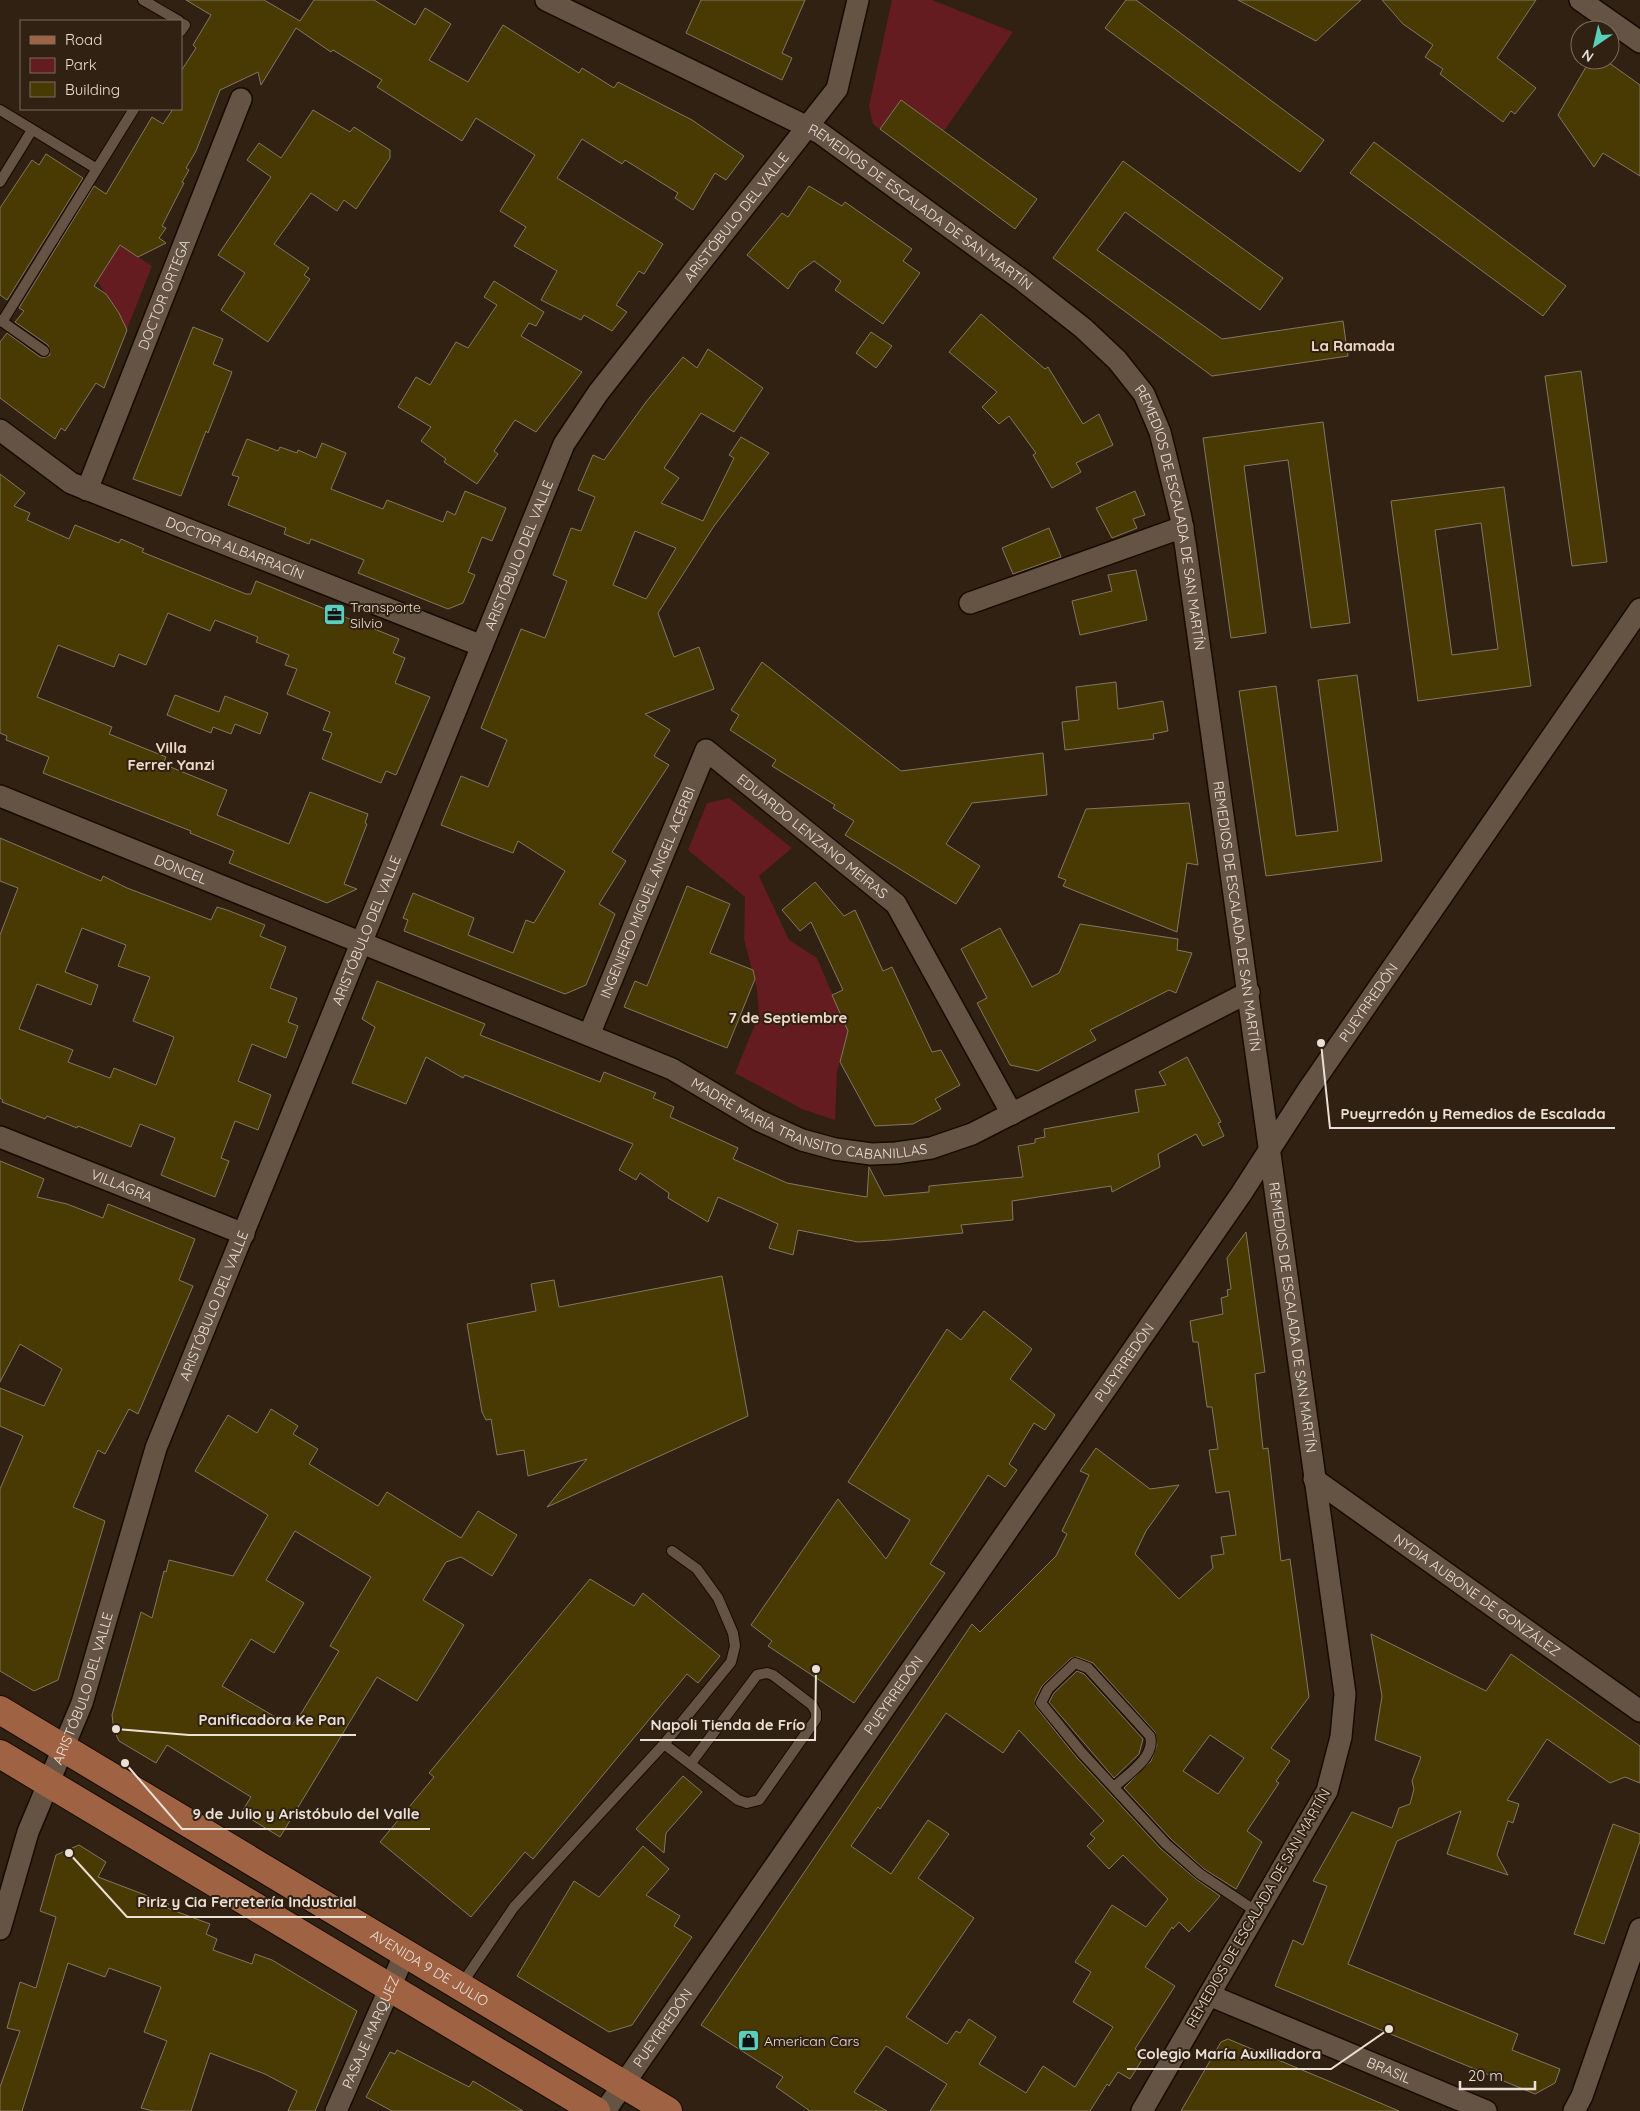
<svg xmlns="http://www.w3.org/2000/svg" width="1640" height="2111" font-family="Quicksand,sans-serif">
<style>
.green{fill:#651c21}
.building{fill:#493903;stroke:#807861;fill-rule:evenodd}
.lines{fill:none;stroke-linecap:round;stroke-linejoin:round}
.service-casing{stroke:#170a00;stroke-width:12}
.minor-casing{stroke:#170a00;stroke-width:24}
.primary-casing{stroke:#170a00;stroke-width:30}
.service{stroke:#655444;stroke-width:10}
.minor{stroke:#655444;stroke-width:21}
.primary{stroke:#9f6243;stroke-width:28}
.labels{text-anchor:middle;stroke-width:4;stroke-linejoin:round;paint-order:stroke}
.street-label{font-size:14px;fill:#eae0d6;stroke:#302112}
.poi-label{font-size:14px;fill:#eae0d6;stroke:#302112;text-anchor:start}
.neighbourhood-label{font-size:15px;font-weight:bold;fill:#f0dbc8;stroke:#302112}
.leader{fill:none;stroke:#eae0d6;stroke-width:2}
.callout-dot{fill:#eae0d6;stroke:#302112;stroke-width:2}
.callout-label{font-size:15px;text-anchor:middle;font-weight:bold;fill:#eae0d6;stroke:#302112;stroke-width:4;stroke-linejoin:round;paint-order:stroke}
</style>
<rect width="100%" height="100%" fill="#302112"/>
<!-- green -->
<path class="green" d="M892 0H932L1013 32 944 131 901 100 880 129 873 124 869 106Z
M120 245 152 266 127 329 119 313 97 281Z
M729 798 792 848 759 876 789 940 817 958 848 1031 837 1071 835 1120 802 1109 735 1073 759 1015 757 989 744 939 745 897 688 850 707 803Z"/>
<!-- building -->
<path class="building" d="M186 0H264L300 21 314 0H374L415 25 425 8 451 24 429 60 468 82 503 25 579 73 582 68 614 88 618 82 692 120 744 156 726 180 715 173 693 210 675 198 678 193 625 160 622 164 582 139 557 178 663 244 644 274 639 271 616 305 627 312 612 331 584 315 581 320 541 300 557 271 514 246 526 227 500 211 535 155 476 118 462 141 377 87 382 80 333 50 331 52 296 28 261 85 258 72 256 73 220 90 196 151 186 168 189 170 182 182 184 183 162 226 166 228 159 238 166 243 138 257 120 245 94 286 106 294 119 313 127 330 104 388 96 383 65 431 61 428 55 439 0 398V342L7 333 40 357H46L50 355 48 345 15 322 24 311 19 308 94 186 106 194 152 117 163 124 173 109H181V71L196 48 193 45 211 15Z
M701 0H805L782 53 792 58 782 80 686 33Z
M1126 0H1136L1324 140 1300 172 1105 28Z
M1238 0H1361L1316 41Z
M1382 0H1536L1497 58 1536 88 1515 114 1511 111 1503 122 1440 74 1443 69 1425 57 1433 45 1403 24Z
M1590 60H1605L1640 85V176L1603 153 1594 167 1558 115Z
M901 100 1037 199 1015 229 880 129Z
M313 110 350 132 354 127 390 150V158L356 209 344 200 337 211 311 193 274 244 309 268 304 275 310 279 268 342 221 310 245 273 218 255 271 177 247 160 259 143 281 158Z
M1374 142 1566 286 1543 316 1350 173Z
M46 154 83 178 7 300 0 295V208L32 160 39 165Z
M1123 161 1283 278 1260 310 1125 212 1097 250 1222 339 1343 321 1348 356 1212 376 1053 258Z
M809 186 842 206 845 202 912 249 903 261 920 273 883 324 835 290 841 281 814 261 799 272 788 289 747 255 782 213 788 217Z
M494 281 544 312 536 326 529 323 521 336 582 372 536 432 515 420 494 451 498 454 477 484 444 462 446 459 421 441 431 427 398 407 416 377 430 385 456 342 468 348 497 305 484 297Z
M981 314 1045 369 1048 367 1083 424 1099 414 1113 445 1076 463 1081 472 1052 488 1033 455 1036 453 1009 416 999 424 982 407 997 392 949 352Z
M193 327 223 339 213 364 232 372 208 433 206 431 181 496 133 479Z
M871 332 892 346 876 368 856 353Z
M708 349 763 388 734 432 701 413 664 468 679 478 661 503 703 521 734 458 729 455 741 437 769 453 714 526 658 613 674 657 699 647 714 689 645 714 670 730 654 756 669 765 612 852 626 861 599 904 615 914 586 985 565 994 404 931 408 920 403 918 413 893 474 918 468 935 513 953 526 920 534 923 565 871 518 841 513 853 441 825 461 776 488 787 507 740 481 728 521 629 545 638 567 581 553 575 571 528 581 531 595 497 578 490 593 455 604 460 646 402 683 357 697 368ZM635 531 676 548 646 599 613 585Z
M1581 371 1607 562 1572 566 1545 376Z
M1323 422 1350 623 1311 628 1288 460 1244 466 1266 633 1231 638 1203 438Z
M247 439 278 451 280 447 297 453 298 450 316 458 322 443 346 453 331 489 383 509 387 500 443 522 447 511 455 515 465 491 506 508 492 541 482 537 468 572 475 575 463 603 448 609 358 573 364 560 311 539 309 544 284 534 286 528 228 505 239 477 232 475Z
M0 474 25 493 14 506 30 513 27 520 69 539 75 525 119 543 121 539 144 549 142 552 246 594H251L256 581 399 639 393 653 405 658 395 683 430 697 396 775 386 771 381 783 322 759 332 733 323 730 330 712 287 694 297 669 285 665 289 655 256 642 258 637 215 620 210 631 168 613 146 665 119 654 114 667 58 645 37 697 112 727 109 734 166 757 163 764 227 790 217 815 289 844 310 792 368 814 365 823 367 824 344 884 357 889 327 903 229 863 234 851 190 833 191 831 43 773 49 757 6 740 7 736 0 733Z
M1504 487 1531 686 1418 701 1391 501ZM1481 523 1498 649 1452 655 1435 530Z
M1135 491 1145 515 1133 519 1137 528 1112 538 1096 508Z
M1049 528 1061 557 1013 574 1002 548Z
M1136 570 1147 620 1080 635 1072 601 1112 591 1108 575Z
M762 662 901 771 1043 753 1047 795 972 803 946 844 980 866 956 904 845 835 854 821 833 808 835 805 772 766 776 760 730 730 739 715 731 710Z
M1357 675 1382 861 1266 876 1239 691 1276 686 1296 836 1338 831 1318 680Z
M1116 682 1118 709 1163 701 1168 731 1153 734 1154 739 1065 750 1062 722 1079 720 1076 687Z
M175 695 219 712 225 696 268 713 260 734 235 724 231 734 213 727 211 733 167 715Z
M1189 803 1198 865 1187 863 1177 932 1063 886 1066 880 1058 877 1086 809Z
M0 838 101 881 103 876 127 888 211 920 217 907 227 910 265 925 260 936 286 947 270 988 297 998 288 1022 298 1026 286 1058 252 1044 238 1081 271 1095 258 1130 235 1121 221 1158 229 1161 215 1197 161 1175 175 1138 140 1124 131 1147 78 1126 77 1128 47 1116 45 1119 2 1102 3 1100 0 1098V935L18 888 0 881ZM82 928 126 945 118 966 150 977 133 1021 174 1037 156 1085 114 1068 110 1078 68 1062 73 1050 19 1029 37 984 91 1005 98 985 65 972Z
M815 882 844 916 855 910 883 971 892 967 932 1052 941 1050 960 1085 935 1099 941 1109 913 1124 875 1126 840 1062 848 1031 832 995 843 990 811 922 800 931 782 910Z
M687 886 730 904 710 953 753 970 755 979 727 1048 624 1007 635 981 647 986Z
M1080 924 1178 939 1177 950 1192 953 1176 993 1169 990 1090 1030 1096 1040 1038 1071 1010 1065 977 1003 987 998 961 949 1000 928 1032 987 1059 973Z
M377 981 485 1024 480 1035 600 1082 604 1072 656 1093 653 1098 674 1107 670 1117 738 1148 733 1159 758 1170 787 1183 841 1193 867 1197 869 1167 884 1196 929 1192V1186L1023 1177 1018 1146 1035 1143V1139L1045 1137 1044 1129 1139 1112 1135 1090 1166 1085 1159 1072 1187 1057 1221 1122 1218 1123 1224 1136 1203 1146 1196 1134 1158 1154 1160 1167 1112 1192 1111 1186 1012 1201 1013 1220 961 1225 963 1233 891 1240 858 1242 798 1230 793 1255 769 1248 778 1224 718 1197 708 1222 668 1198 669 1193 640 1173 636 1180 619 1170 633 1144 465 1075 463 1078 426 1057 406 1104 352 1083 375 1027 362 1019Z
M0 1161 44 1179 37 1197 67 1204 103 1218 108 1204 195 1239 179 1280 193 1286 138 1414 129 1409 105 1454 98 1450 73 1507 105 1521 58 1680 34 1691 0 1671V1489L23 1436 0 1426V1388L44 1406 62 1369 20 1344 0 1382Z
M1246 1232 1265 1372 1255 1374 1263 1449 1268 1448 1281 1561 1290 1559 1309 1697 1271 1748 1290 1761 1276 1781 1279 1783 1247 1831 1262 1842 1236 1889 1204 1869 1171 1839 1124 1788 1151 1761 1157 1745 1155 1732 1093 1663 1077 1657 1071 1658 1042 1686 1035 1700 1036 1707 1077 1758 1161 1849 1196 1879 1220 1896 1189 1932 1179 1922 1173 1929 1172 1927 1145 1967 1175 1986 1135 2049 1145 2055 1130 2079 1118 2072 1109 2086 1107 2084 1090 2111H930L947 2084 886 2046 854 2092 887 2111H810L776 2087 783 2077 701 2025 972 1624 980 1632 1056 1556 1067 1534 1062 1531 1089 1475 1080 1471 1096 1448 1150 1489 1179 1485 1146 1531 1135 1554 1179 1599 1213 1568 1211 1556 1224 1554 1221 1537 1236 1535 1229 1491 1216 1493 1209 1450 1218 1449 1212 1407H1207L1198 1342H1193L1190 1321 1223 1314 1221 1298 1228 1296 1227 1290 1231 1289 1227 1258ZM946 1713 1003 1753 1019 1730 1104 1821 1090 1834 1095 1838 1087 1846 1109 1869 1123 1855 1168 1899 1146 1927 1112 1905 1075 1962 1091 1972 1073 2002 1113 2027 1075 2087 1043 2066 1026 2093 979 2064 996 2037 969 2019 960 2033 956 2031 947 2044 906 2017 974 1918 918 1878 949 1834 928 1820 891 1874 851 1846 878 1807 880 1809ZM1210 1735 1244 1758 1218 1794 1183 1771Z
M722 1276 748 1416 547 1507 587 1459 528 1476 524 1450 497 1455 491 1419 486 1420 482 1412 467 1324 536 1311 531 1284 554 1280 559 1307Z
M984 1311 1032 1349 1010 1379 1055 1415 1045 1430 1034 1423 1009 1464 1017 1470 1005 1487 988 1475 930 1564 945 1573 854 1703 768 1646 772 1641 751 1625 838 1499 886 1559 910 1520 848 1482 947 1329 961 1340Z
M271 1409 298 1426 293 1434 318 1449 309 1464 378 1506 387 1492 461 1538 478 1511 517 1535 492 1576 461 1557 446 1562 423 1600 464 1625 436 1671 417 1701 377 1677 280 1837 241 1813 251 1797 167 1745 156 1763 119 1741 114 1730 112 1715 141 1612 152 1618 164 1571 166 1572 169 1560 233 1576 268 1515 195 1471 228 1415 257 1433ZM295 1531 371 1577 330 1646 339 1651 302 1712 291 1726 222 1686 251 1639 274 1653 304 1603 266 1580Z
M590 1579 634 1606 643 1593 720 1656 698 1683 687 1674 533 1859 525 1852 471 1917 380 1842 434 1777 429 1773Z
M1371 1634 1486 1691 1511 1654 1640 1746V1783L1625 1777 1610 1783 1547 1739 1507 1800 1519 1804 1513 1823 1508 1821 1497 1855 1508 1875 1447 1854 1461 1811 1397 1841 1348 1964 1518 2034 1512 2050 1560 2069 1555 2083 1535 2094 1275 1986 1293 1940 1303 1945 1327 1886 1313 1881 1352 1812 1392 1828 1399 1808 1410 1804 1414 1789 1412 1781 1421 1757 1375 1740 1382 1696Z
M1077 1671 1084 1674 1143 1739 1139 1754 1114 1778 1049 1702 1054 1693Z
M683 1776 702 1792 666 1833 664 1853 636 1829Z
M1613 1824 1640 1834V1841L1604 1944 1574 1934Z
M79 1845 106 1862 98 1877 169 1904 167 1908 210 1924 206 1934 217 1939 213 1950 252 1964 255 1954 272 1960 357 2011 315 2111H288L297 2091 265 2074 210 2053 191 2111H153L141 2108 167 2041 144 2032 161 1987 109 1968 105 1977 68 1963 22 2111H0V2087L20 2031 7 2028 20 1982 36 1988 56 1917 40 1911 56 1855Z
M643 1846 669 1869 646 1895 680 1916 674 1926 692 1937 632 2025 609 2032 517 1976 574 1881 599 1897Z
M1228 2039 1338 2085 1399 2111H1181L1221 2042Z
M397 2050 469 2087 473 2081 523 2111H392L366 2097 390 2052 395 2054Z"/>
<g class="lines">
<defs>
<path id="service" d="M143 0 179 21
M181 23 185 25 181 31
M0 110 97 169
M0 182 32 130
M0 320 44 351
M2 322 134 109
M664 1744 731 1662 735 1646 733 1633 718 1598 697 1569 672 1551
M1114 1787C1128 1774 1156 1757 1150 1736L1088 1668 1075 1663 1048 1689 1041 1703 1082 1753 1166 1844 1200 1874 1257 1912
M461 1985 514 1907 664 1744 738 1800 747 1803 759 1800 816 1719V1712L812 1705 773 1675 767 1673 757 1675 691 1763"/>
<g id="minor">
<path id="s1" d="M546 0 820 133 1022 280 1083 328 1117 360 1144 394 1160 432 1181 518 1186 549 1345 1694 1341 1737 1327 1791 1142 2111"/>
<path d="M1580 0 1640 42"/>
<path id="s2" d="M0 430 71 483 482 646"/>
<path id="s3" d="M87 490 241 99"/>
<path d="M970 603 1183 527"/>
<path id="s4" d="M0 796 672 1069 758 1120 802 1140 835 1149 871 1154 896 1153 931 1148 972 1134 1249 992"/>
<path id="s5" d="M589 1035 706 750 896 904 1012 1114"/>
<path id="s6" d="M0 1137 244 1234"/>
<path id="s7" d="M1314 1479 1640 1711"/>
<path id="s8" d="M0 1929 28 1832 82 1703 156 1448 564 444 598 393 837 89 858 0"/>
<path id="s9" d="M1209 1995 1486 2111"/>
<path id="s10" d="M336 2111 405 1953"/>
<path id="s11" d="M605 2111 1241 1194 1308 1090 1640 609"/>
<path d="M1574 2111 1582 2096 1640 1929"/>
</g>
<g id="primary">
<path id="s12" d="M0 1710 668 2111"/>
<path d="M0 1754 596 2111"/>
</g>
</defs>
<!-- service casing -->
<use href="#service" class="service-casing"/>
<!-- minor casing -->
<use href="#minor" class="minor-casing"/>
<!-- primary casing -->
<use href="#primary" class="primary-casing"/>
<!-- service -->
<use href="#service" class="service"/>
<!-- minor -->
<use href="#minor" class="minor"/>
<!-- primary -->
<use href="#primary" class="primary"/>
</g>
<!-- icons -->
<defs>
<symbol id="office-square" viewBox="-11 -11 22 22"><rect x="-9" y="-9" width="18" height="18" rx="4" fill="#5bcebc" stroke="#302112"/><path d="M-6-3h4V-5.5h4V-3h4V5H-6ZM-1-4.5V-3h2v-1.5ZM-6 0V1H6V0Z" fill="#111"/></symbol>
<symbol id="shop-square" viewBox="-11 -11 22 22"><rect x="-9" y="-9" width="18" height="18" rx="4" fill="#5bcebc" stroke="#302112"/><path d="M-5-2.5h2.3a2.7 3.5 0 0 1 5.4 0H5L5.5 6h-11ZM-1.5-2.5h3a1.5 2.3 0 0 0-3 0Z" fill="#111"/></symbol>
</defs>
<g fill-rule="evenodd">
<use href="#office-square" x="322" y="602" width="25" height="25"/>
<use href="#shop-square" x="736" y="2028" width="25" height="25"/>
</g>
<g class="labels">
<!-- street labels -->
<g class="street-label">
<text dy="5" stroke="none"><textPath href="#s1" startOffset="429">REMEDIOS DE ESCALADA DE SAN MARTÍN</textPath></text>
<text dy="5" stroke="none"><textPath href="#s8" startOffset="1875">ARISTÓBULO DEL VALLE</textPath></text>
<text dy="5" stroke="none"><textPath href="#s3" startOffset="210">DOCTOR ORTEGA</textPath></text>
<text dy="5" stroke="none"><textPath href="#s1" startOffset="849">REMEDIOS DE ESCALADA DE SAN MARTÍN</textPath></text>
<text dy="5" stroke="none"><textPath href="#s2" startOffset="265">DOCTOR ALBARRACÍN</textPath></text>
<text dy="5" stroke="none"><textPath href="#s8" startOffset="1470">ARISTÓBULO DEL VALLE</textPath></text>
<text dy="5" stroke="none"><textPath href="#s5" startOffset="445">EDUARDO LENZANO MEIRAS</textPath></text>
<text dy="5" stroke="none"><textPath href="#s4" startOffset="195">DONCEL</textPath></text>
<text dy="5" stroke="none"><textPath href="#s5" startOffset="154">INGENIERO MIGUEL ÁNGEL ACERBI</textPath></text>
<text dy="5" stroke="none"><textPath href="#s1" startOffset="1254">REMEDIOS DE ESCALADA DE SAN MARTÍN</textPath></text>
<text dy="5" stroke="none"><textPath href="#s8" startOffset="1065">ARISTÓBULO DEL VALLE</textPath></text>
<text dy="5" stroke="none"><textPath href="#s11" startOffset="1346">PUEYRREDÓN</textPath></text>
<text dy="5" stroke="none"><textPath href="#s4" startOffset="875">MADRE MARÍA TRANSITO CABANILLAS</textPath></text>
<text dy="5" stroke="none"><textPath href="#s6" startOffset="131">VILLAGRA</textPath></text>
<text dy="5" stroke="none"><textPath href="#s8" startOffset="660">ARISTÓBULO DEL VALLE</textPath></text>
<text dy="5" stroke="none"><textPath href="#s1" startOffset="1659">REMEDIOS DE ESCALADA DE SAN MARTÍN</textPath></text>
<text dy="5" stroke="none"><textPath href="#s11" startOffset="911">PUEYRREDÓN</textPath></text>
<text dy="5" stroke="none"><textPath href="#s7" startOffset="200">NYDIA AUBONE DE GONZÁLEZ</textPath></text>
<text dy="5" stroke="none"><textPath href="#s8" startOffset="255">ARISTÓBULO DEL VALLE</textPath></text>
<text dy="5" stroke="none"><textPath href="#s11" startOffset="506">PUEYRREDÓN</textPath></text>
<text transform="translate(1258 1908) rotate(-60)" y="5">REMEDIOS DE ESCALADA DE SAN MARTÍN</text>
<text dy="5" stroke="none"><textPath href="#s12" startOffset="501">AVENIDA 9 DE JULIO</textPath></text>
<text dy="5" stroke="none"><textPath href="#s11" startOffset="101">PUEYRREDÓN</textPath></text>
<text dy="5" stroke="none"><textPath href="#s10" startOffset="86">PASAJE MARQUEZ</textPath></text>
<text dy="5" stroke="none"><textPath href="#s9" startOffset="195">BRASIL</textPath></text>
</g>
<!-- poi labels -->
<g class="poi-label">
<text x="350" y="612">Transporte<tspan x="350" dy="16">Silvio</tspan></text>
<text x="764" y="2046">American Cars</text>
</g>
<!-- neighbourhood labels -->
<g class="neighbourhood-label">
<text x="1353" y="351">La Ramada</text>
<text x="171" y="753">Villa<tspan x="171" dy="17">Ferrer Yanzi</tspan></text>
<text x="788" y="1023">7 de Septiembre</text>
</g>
</g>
<!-- callouts -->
<path class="leader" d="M1321 1043L1330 1128H1615M116 1729L189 1735H356M816 1669L815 1740H640M125 1763L182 1829H430M69 1853L127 1917H366M1389 2029L1331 2069H1127"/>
<g class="callout-dot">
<circle cx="1321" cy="1043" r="5"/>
<circle cx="116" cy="1729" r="5"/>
<circle cx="816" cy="1669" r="5"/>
<circle cx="125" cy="1763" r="5"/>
<circle cx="69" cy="1853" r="5"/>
<circle cx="1389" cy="2029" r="5"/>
</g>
<g class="callout-label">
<text x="1473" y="1119">Pueyrredón y Remedios de Escalada</text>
<text x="272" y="1725">Panificadora Ke Pan</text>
<text x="728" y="1730">Napoli Tienda de Frío</text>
<text x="306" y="1819">9 de Julio y Aristóbulo del Valle</text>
<text x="247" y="1907">Piriz y Cia Ferretería Industrial</text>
<text x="1229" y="2059">Colegio María Auxiliadora</text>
</g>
<!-- legend -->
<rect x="20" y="20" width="162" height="90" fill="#302112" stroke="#7a6d60"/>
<rect x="30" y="36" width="25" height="8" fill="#9f6243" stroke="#7a6d60"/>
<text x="65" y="45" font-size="15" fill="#eae0d6">Road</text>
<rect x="30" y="58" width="25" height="15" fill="#651c21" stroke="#7a6d60"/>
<text x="65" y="70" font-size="15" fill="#eae0d6">Park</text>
<rect x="30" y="82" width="25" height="15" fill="#493903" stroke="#7a6d60"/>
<text x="65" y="95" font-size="15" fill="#eae0d6">Building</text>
<!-- north arrow -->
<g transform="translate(1595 45) rotate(214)"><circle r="24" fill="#302112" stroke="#7a6d60"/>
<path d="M0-4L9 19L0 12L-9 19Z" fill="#5bcebc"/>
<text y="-8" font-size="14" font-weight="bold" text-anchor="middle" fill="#eae0d6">N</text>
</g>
<!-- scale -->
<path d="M1460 2081v8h75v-8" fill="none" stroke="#eae0d6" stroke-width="2.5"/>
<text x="1468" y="2081" font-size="15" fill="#eae0d6" stroke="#302112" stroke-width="4" paint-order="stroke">20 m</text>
</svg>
